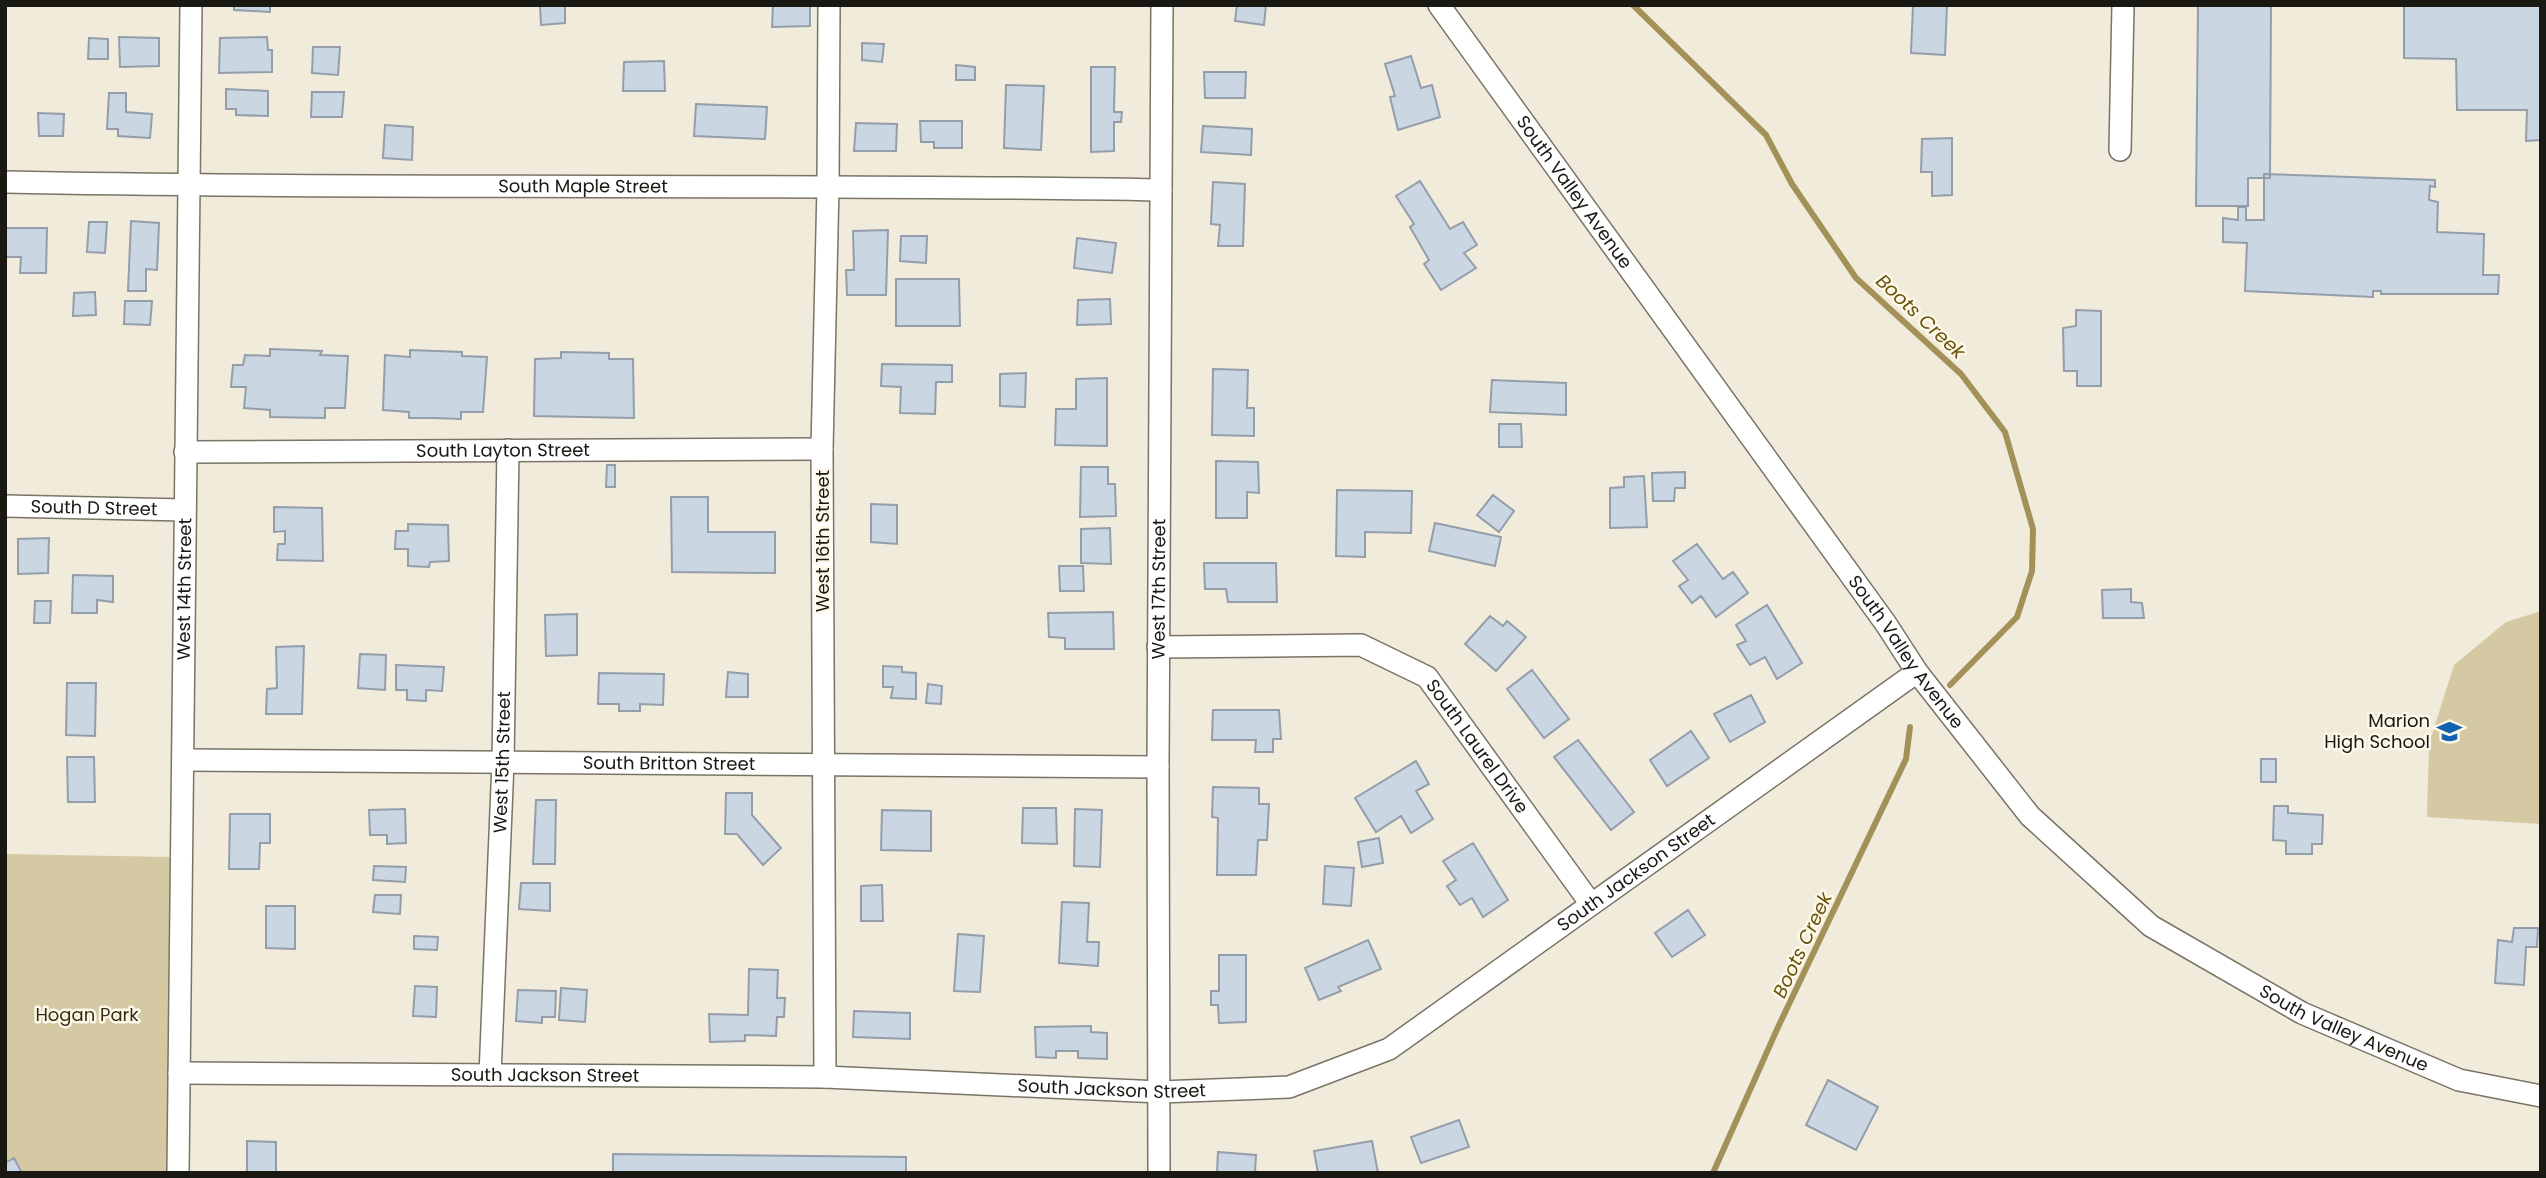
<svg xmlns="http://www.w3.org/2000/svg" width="2546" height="1178" font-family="Poppins,sans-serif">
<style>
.green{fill:#d5c9a4}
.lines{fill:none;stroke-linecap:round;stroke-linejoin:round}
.stream{stroke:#a49158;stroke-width:6}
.building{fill:#cbd6e3;stroke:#949eab;stroke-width:2}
.minor-casing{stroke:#797466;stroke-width:24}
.minor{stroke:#fff;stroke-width:21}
.labels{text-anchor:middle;stroke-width:5;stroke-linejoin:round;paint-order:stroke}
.street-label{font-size:18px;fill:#191812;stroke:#fdf8e8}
.poi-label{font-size:18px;fill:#191812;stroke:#fdf8e8;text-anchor:end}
.park-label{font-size:18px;fill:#352c12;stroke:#fdf8e8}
.water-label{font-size:19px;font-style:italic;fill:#68530d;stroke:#fdf8e8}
</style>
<rect width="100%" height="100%" fill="#f0ebdb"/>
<!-- green -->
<path class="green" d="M2541 611V824L2427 817 2429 744 2454 665 2506 622Z
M5 854 171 857 167 1173H5Z"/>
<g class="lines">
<!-- stream -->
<path class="stream" d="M1633 5 1766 135 1792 184 1856 278 1961 374 2005 432 2033 529 2032 571 2017 617 1950 685
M1713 1173 1779 1025 1906 759 1910 727"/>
</g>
<!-- building -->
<path class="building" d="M234 5H270V12L234 10Z
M540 5H565V23L541 25Z
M773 5H810V26L772 27Z
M1237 5H1266L1264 25 1235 21Z
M1913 5H1947L1945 55 1911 53Z
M2198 5H2271L2270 178H2248V206H2196Z
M2404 5H2541V140L2526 141 2527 110H2457L2456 59 2404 58Z
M119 37 159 38V66L120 67Z
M267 37 268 50H272V72L219 73 220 38Z
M89 38 108 39V59H88Z
M862 43 884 44 882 62 862 60Z
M313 47H340L338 75 312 73Z
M1411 56 1421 88 1432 85 1440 117 1398 130 1390 97 1395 96 1385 64Z
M664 61 665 91H623L624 62Z
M956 65 975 67V80H956Z
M1091 67H1115L1114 112H1122L1121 122H1114V151L1091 152Z
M1204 72H1246L1245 98H1205Z
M1006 85 1044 86 1041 150 1004 148Z
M226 89 268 91V116L236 115V109H226Z
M312 92H344L342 117H311Z
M109 93H126V112L152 114 150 138 118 136V129H107Z
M696 104 767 107 765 139 694 136Z
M38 113 64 114 63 136H39Z
M920 121H962V148H934V142H921Z
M856 123 897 124 896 151H854Z
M385 125 413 127 412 160 383 158Z
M1203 126 1252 129 1251 155 1201 152Z
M1952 138V195L1932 196V172H1921L1922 139Z
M2264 174 2435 180V187L2430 186 2429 200 2438 202 2437 232 2484 234 2483 275H2499L2498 294H2381V291H2373V297L2245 291 2247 243 2223 242V218L2238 220V207H2246V220H2264Z
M1420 181 1450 229 1463 222 1477 245 1464 253 1476 268 1441 290 1424 264 1429 260 1410 227 1414 224 1396 196Z
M1213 182 1245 184 1243 246H1218L1220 225 1211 224Z
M131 221 159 223 157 270 146 269V291H128Z
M89 222H107L105 253 87 252Z
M5 228H47L46 273H20L21 257H5Z
M888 230 886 295H847L846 270H854L853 231Z
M901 236H927L926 263 900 261Z
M1077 238 1116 243 1112 273 1074 268Z
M896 279H959L960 326H896Z
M95 292 96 315 73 316 74 293Z
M1110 299 1111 324 1077 325 1078 300Z
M125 301H152L150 325 124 324Z
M2076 310 2101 311V386H2077V371H2064L2063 328 2076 326Z
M270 349 322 351 320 355 348 356 345 408H325V418L270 417V410L244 408 246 387H231L233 365H243L245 355 270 356Z
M410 350 462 352V356L487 357 483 412H461V419L435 418H409V412L383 410 385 355 410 357Z
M561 352 609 353V359H633L634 418 534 416 535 359 561 358Z
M882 364 952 365V382H936L935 414 900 413 901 387 881 386Z
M1213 369 1248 370 1247 408H1254V436L1212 435Z
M1026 373 1025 407 1000 406V374Z
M1107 378V446L1055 445 1056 409H1076V379Z
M1492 380 1566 383V415L1490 412Z
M1499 424H1521L1522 447H1499Z
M1216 461 1258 462 1259 493 1247 492V518H1216Z
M607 465H615V487H606Z
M1081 467H1108V484H1115L1116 516 1080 517Z
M1685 472V488H1675L1674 501H1653L1652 473Z
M1644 476 1647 527 1610 528V488L1624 487V477Z
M1337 490 1412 491 1411 533 1365 532V557L1336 556Z
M1493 495 1514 511 1499 532 1477 515Z
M671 497H708V532H775V573L672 572Z
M871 504 897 505V544L871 542Z
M274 507 322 508 323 561 277 560 278 544H285V531L274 532Z
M1435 523 1501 537 1495 566 1429 551Z
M408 524 448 525 449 561 430 562 429 567 408 566V549H395L396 531H408Z
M1110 528 1111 564 1081 563V529Z
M49 538 48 573 18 574V539Z
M1697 544 1723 579 1733 572 1748 593 1716 617 1701 596 1692 603 1679 586 1688 580 1673 561Z
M1204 563H1276L1277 602H1228L1226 589H1205Z
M1059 566H1083L1084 591H1060Z
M73 575 113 576V602L97 600V613H72Z
M2131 589V602L2142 603 2144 618H2103L2102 590Z
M35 601H51L50 623H34Z
M1767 605 1802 663 1777 679 1765 657 1750 665 1737 645 1746 641 1736 625Z
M1113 612 1114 649H1065V638L1049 637 1048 613Z
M577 614V655L546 656 545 615Z
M1490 616 1503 626 1507 621 1526 637 1496 671 1465 644Z
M304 646 302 714H266L267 689 277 688 276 647Z
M360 654 386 655 385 690 358 688Z
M396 665 444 667 442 691 426 690V701L407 700V690H396Z
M883 666 902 667V672L916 673V699L891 698 893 687H883Z
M1532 670 1569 719 1544 738 1507 689Z
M728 672 748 674V697H726Z
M599 673 664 674 663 705 640 704V711H619V704H598Z
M67 683H96L95 736 66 735Z
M928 684 942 686 941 704 926 703Z
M1751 695 1765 722 1730 742 1714 714Z
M1213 710H1279L1281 739H1273V752H1255L1256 740H1212Z
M1691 731 1709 758 1667 786 1650 760Z
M1578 740 1634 812 1611 830 1554 757Z
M67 757H94L95 802H68Z
M2261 759H2276V782H2261Z
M1416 761 1429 784 1416 791 1433 819 1411 833 1401 816 1376 832 1355 798Z
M1213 787 1259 788V804H1269L1267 840H1258L1256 875H1217L1218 818 1212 817Z
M726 793H752V815L781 848 763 865 737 834H725Z
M536 800H556L555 864H533Z
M2274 806H2288V813L2323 815 2322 844H2312V854H2286V841L2273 840Z
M1023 808H1056L1057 844 1022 843Z
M405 809 406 843 387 844V835H370L369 810Z
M1075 809 1102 810 1100 867 1074 866Z
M882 810 931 811V851L881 850Z
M230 814H270V843H260L259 869H229Z
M1379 838 1383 863 1362 867 1358 842Z
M1473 843 1508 900 1483 917 1472 898 1460 905 1447 886 1456 880 1443 861Z
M374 866 406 867 405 882 373 880Z
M1325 866 1354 868 1351 906 1323 904Z
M521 883H550V911L519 909Z
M882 885 883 921H861V886Z
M375 895H401L400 914 373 912Z
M1062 902 1089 903 1087 942H1099L1098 966 1059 963Z
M266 906H295V949L266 948Z
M1688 910 1705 935 1672 957 1655 933Z
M2514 928H2538L2537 947H2526L2524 985 2495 983 2498 940 2512 942Z
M958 934 984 936 980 992 954 991Z
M414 936 438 937 437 950 414 949Z
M1368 940 1381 969 1338 987 1341 991 1319 1000 1305 968Z
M1219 955H1246V1022L1219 1023 1218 1005H1211V991H1219Z
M749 969 778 970 777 998H785L784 1017H777L776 1036 745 1035V1041L710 1042 709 1014 748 1015Z
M415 986 437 987 436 1017 413 1016Z
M561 988 587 990 585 1022 559 1020Z
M518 990 556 991 555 1017H542V1023L516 1021Z
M854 1011 910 1013V1039L853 1037Z
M1091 1026V1032L1107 1033V1059L1078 1058V1051H1056V1058L1036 1057 1035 1027Z
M1828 1080 1878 1107 1856 1150 1806 1125Z
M1459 1120 1469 1147 1421 1163 1411 1137Z
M247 1141 276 1142V1173H247Z
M1372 1141 1378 1173H1318L1314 1151Z
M1218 1152 1256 1155 1255 1173H1217Z
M613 1154 906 1157V1173H613Z
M14 1158 22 1173H5V1163Z"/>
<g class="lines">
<defs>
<g id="minor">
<path id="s1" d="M1439 5 1886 624 1917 672 2030 816 2151 926 2302 1013 2459 1080 2541 1096"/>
<path d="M2120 150 2123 5"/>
<path id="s2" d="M5 182C390 190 776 183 1161 190"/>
<path id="s3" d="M185 452 822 449"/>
<path id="s4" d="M5 506 184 510"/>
<path id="s5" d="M1158 647 1361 645 1427 677 1591 904"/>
<path id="s6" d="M183 760 1158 767"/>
<path id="s7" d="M179 1073 825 1077 1160 1092 1289 1087 1389 1049 1917 672"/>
<path id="s8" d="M490 1075 503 762 508 450"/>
<path d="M825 1077 822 449 828 186 829 5"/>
<path id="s9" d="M178 1173 191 5"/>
<path id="s10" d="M1159 1173 1158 767 1162 5"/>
</g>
</defs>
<!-- minor casing -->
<use href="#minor" class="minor-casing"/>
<!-- minor -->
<use href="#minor" class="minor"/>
</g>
<!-- icons -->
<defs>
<symbol id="school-bare" viewBox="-9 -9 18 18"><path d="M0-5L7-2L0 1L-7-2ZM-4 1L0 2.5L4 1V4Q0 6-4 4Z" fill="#1162b0" stroke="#fdf8e8" stroke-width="2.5" paint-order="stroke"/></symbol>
</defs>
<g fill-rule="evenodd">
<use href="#school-bare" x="2432" y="714" width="35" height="35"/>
</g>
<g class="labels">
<!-- street labels -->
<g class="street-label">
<text dy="6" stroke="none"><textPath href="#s2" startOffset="578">South Maple Street</textPath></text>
<text dy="6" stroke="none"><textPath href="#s1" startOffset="231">South Valley Avenue</textPath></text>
<text dy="6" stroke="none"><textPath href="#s3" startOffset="318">South Layton Street</textPath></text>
<text dy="6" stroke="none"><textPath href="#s4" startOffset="89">South D Street</textPath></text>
<text transform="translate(823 541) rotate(-90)" y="6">West 16th Street</text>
<text dy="6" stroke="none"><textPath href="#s9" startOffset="584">West 14th Street</textPath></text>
<text dy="6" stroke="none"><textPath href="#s10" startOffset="584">West 17th Street</textPath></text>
<text dy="6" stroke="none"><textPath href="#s1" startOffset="798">South Valley Avenue</textPath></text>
<text dy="6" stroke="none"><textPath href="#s5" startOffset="362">South Laurel Drive</textPath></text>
<text dy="6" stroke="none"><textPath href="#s8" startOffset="313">West 15th Street</textPath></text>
<text dy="6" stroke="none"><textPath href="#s6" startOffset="486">South Britton Street</textPath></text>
<text dy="6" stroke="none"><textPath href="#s7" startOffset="1521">South Jackson Street</textPath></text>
<text dy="6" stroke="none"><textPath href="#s1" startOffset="1386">South Valley Avenue</textPath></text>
<text dy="6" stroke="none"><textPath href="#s7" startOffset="366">South Jackson Street</textPath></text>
<text dy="6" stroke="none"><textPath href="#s7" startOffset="933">South Jackson Street</textPath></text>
</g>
<!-- poi labels -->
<g class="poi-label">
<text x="2430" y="727">Marion<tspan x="2430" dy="21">High School</tspan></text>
</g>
<!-- park labels -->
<g class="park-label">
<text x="87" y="1021">Hogan Park</text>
</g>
<!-- water labels -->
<g class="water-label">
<text transform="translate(1921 316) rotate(43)" y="7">Boots Creek</text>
<text transform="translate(1802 945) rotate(-65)" y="7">Boots Creek</text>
</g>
</g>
<!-- border -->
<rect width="2546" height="1178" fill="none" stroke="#191812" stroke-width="14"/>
</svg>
